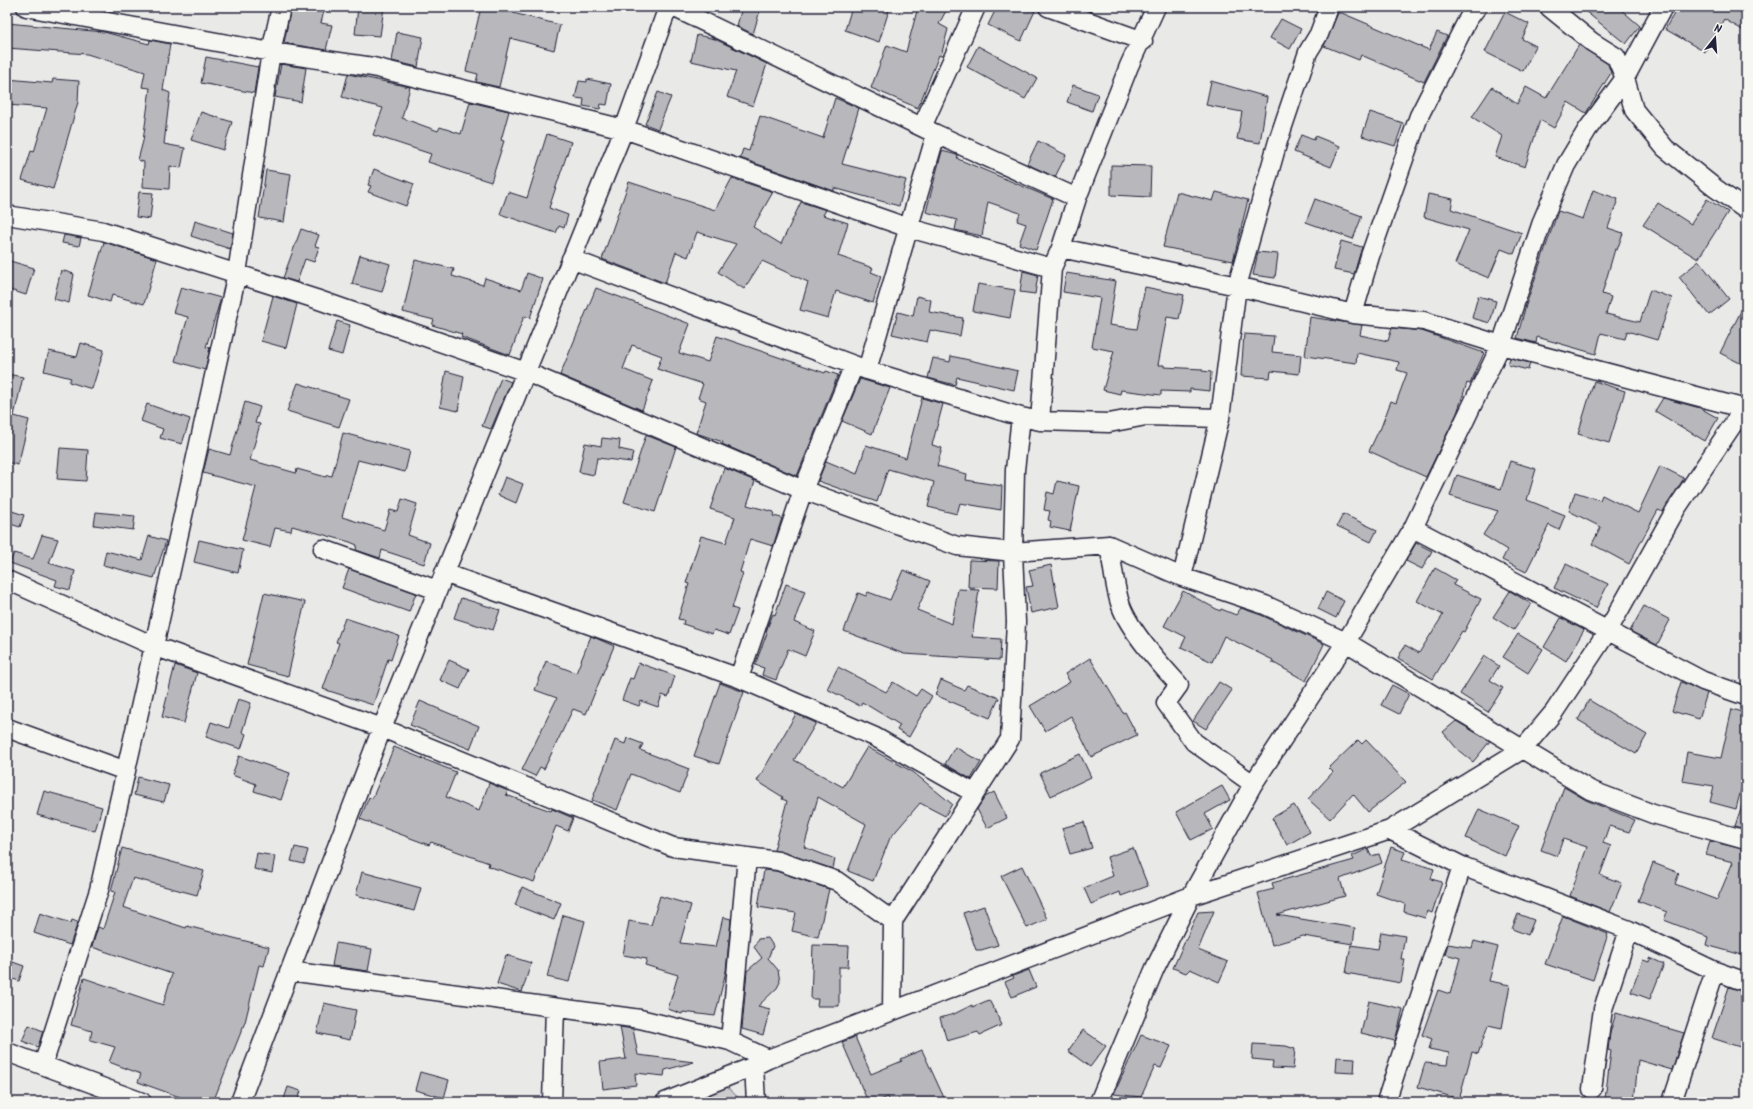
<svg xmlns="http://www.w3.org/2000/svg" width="1753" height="1109" font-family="Kalam,sans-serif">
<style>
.green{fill:#ccccce;stroke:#777784}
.building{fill:#b8b8bc;stroke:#22223b}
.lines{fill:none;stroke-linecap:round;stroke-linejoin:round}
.street-casing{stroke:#22223b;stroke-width:21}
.street{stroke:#f6f6f2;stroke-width:18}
</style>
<rect width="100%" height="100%" fill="#e9e9e7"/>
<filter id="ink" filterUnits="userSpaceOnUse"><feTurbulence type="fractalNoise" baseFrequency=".025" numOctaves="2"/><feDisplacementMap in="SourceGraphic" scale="8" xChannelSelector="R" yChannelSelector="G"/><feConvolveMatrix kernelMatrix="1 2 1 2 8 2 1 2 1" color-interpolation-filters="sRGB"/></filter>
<g filter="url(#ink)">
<!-- green -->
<path class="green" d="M724 1084 743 1102H674Z"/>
<!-- building -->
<path class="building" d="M291 7H325L321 23 332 25 326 50 284 43Z
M358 7H384L380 36 355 34Z
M481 7H514L513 13 560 25 554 50 510 38 499 87 476 82 478 74 466 71Z
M742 7H761L753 34 737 26Z
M852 7H890L879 42 845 30Z
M918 7H948L939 24 948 29 941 56 939 55 918 108 871 88 887 45 906 52Z
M997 7H1027L1035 11 1021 41 988 25Z
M1580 7H1618L1640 26 1626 44Z
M1678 7H1746V32L1724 19 1705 52 1665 29Z
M1505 12 1529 24 1522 39 1536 46 1523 71 1485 52Z
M1338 13H1342L1429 50 1437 32 1447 36 1424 82 1361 55 1359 60 1324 46Z
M1281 19 1301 29 1290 49 1270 38Z
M7 23 104 32 149 44 150 40 170 44 163 90 170 93 164 144 185 148 181 168 170 166 169 189 143 187 144 162 138 160 143 141 150 88 142 87 145 72 87 54 7 48Z
M397 32 423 37 418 67 392 61Z
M697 35 715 39 767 64 753 106 727 97 736 71 691 61Z
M1579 45 1608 64 1611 73 1586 113 1568 102 1554 128 1540 120 1525 167 1495 157 1502 136 1472 117 1492 87 1517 104 1526 87 1546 98Z
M978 46 1037 78 1025 99 967 67Z
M206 57 258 67 254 93 201 83Z
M281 64 306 68 301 102 275 97Z
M348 74 410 87 402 118 438 131 440 127 461 134 470 102 509 111 501 140 504 141 491 182 428 162 431 154 373 135 383 108 342 97Z
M7 79 52 83 53 79 79 81 78 102 53 189 22 180 31 151 34 152 47 108 7 105Z
M587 79 611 84 607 105 601 104 600 109 583 106 584 99 575 98 579 81 587 82Z
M1211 81 1267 97 1260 143 1237 139 1242 112 1206 105Z
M1073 85 1098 94 1092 111 1067 102Z
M658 92 671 97 658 129 645 124Z
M835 98 859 108 842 164 906 180 899 206 834 188V191L740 158 743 149 749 151 760 116 823 138Z
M201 112 232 122 223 150 191 140Z
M1370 112 1403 123 1395 146 1362 136Z
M547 134 571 142 549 208 568 215 564 228 559 226 556 233 500 214 508 192 527 198Z
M1301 135 1314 140 1315 136 1340 146 1331 167 1294 152Z
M1038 141 1066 155 1055 177 1027 164Z
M942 151 957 155 958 159 1053 199 1036 250 1019 244 1026 224 1017 221 1020 213 988 202 982 236 955 230 957 220 926 212Z
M1111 165 1151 166 1150 197 1111 195Z
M374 169 414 184 406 206 368 192 371 186 368 185Z
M266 170 291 174 284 222 259 218Z
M732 178 773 192 753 227 781 244 801 202 826 210 823 215 848 223 838 256 873 268 871 272 881 276 873 303 836 291 828 318 800 310 808 282 762 261 744 289 718 272 736 244 697 232 688 257 676 252 665 283 602 259 629 182 715 210Z
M1593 190 1618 199 1608 228 1623 233 1617 250 1615 249 1602 294 1611 297 1606 314 1640 322 1650 290 1672 298 1657 340 1627 331 1625 339 1601 333 1596 354 1537 337 1536 343 1517 338 1526 305 1558 211 1583 219Z
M139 192 153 193 150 219 136 217Z
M1177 192 1213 201 1216 192 1248 200 1233 261 1163 247Z
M1428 194 1453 199 1451 209 1522 233 1514 254 1501 249 1489 278 1455 264 1469 230 1424 217Z
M1315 199 1362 216 1353 239 1306 222Z
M1707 199 1728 212 1698 259 1643 225 1658 203 1691 224Z
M195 221 233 233 230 249 191 236Z
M301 229 319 235 315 246 319 247 314 262 305 259 297 282 283 278Z
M64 235 81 238 79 246 62 243Z
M1341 241 1362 247 1354 274 1334 270Z
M104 242 157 259 144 304 112 295 110 302 88 295Z
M1258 252 1278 254 1275 278 1253 275Z
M360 255 390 264 382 292 352 284Z
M415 260 454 269 452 276 483 285 485 278 521 290 527 273 543 279 530 318 524 316 510 355 461 337 462 334 432 325 434 320 403 312Z
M10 261 34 268 26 295 7 289V271Z
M1699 261 1729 299 1709 315 1679 277Z
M61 270 74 274 69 303 54 299Z
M1023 271 1038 275 1035 294 1020 292Z
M1066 273 1116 281 1109 325 1137 329 1145 287 1184 295 1179 319 1167 317 1158 365H1164V367L1202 369V371L1211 372 1210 391 1190 389V392L1161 391V395L1121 390 1120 394 1103 390 1114 351 1092 347 1100 298 1063 292Z
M978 284 1015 290 1010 318 973 311Z
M181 287 221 298 206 347 210 348 205 370 175 361 188 317 173 313Z
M596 288 690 324 679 353 708 362 717 336 825 373 826 371 838 375 797 476 722 444 723 442 696 433 706 401 698 398 703 384 657 369 662 356 632 345 623 369 653 381 642 410 560 375Z
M273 296 297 304 286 348 261 341Z
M917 296 931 300 929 312 963 318 960 336 930 330 927 342 892 334 898 312 913 316Z
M1478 296 1496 301 1490 323 1472 318Z
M1746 301V366L1720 353Z
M1310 317 1362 325 1360 335 1388 341 1392 328 1422 331 1484 353 1470 384 1467 383 1457 413 1426 477 1369 451 1379 430H1380L1391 401 1396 403 1407 373 1397 370 1399 362 1357 353 1356 363 1305 356Z
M337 321 350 325 342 355 328 351Z
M1244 334 1274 336 1272 352 1301 355 1299 374 1271 371 1270 378 1241 376Z
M81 343 104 350 92 389 69 382 71 378 44 371 49 351 77 357Z
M951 356 1018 371 1014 390 957 377 955 385 928 378 933 358 950 362Z
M1510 358 1530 363 1528 370 1508 365Z
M446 371 464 376 458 411 440 407Z
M7 374 23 377 14 416 29 420 18 465 7 462Z
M501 378 511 382 491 429 482 426Z
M860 379 890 388 872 434 842 421Z
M1594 381 1625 391 1609 443 1578 434Z
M298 383 349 399 339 427 287 411Z
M922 398 943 404 932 445 942 448 937 466 967 474 966 480 1002 486 1001 510 960 503 957 514 928 507 934 482 888 469 877 502 818 481 826 461 857 474 866 445 906 458Z
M1663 398 1700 408 1718 418 1705 441 1655 411Z
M245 402 260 407 255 423 260 424 250 460 296 473 297 469 326 477 327 475 332 476 343 433 410 451 405 472 358 460 342 517 384 530 390 510 398 512 402 499 417 504 408 535 430 543 424 564 382 550 380 558 356 550 357 545 350 542 292 526 291 531 275 528 270 547 242 540 256 487 203 473 209 449 230 455Z
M147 404 190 419 182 444 160 438 163 429 141 421Z
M646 435 676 447 655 512 624 502Z
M602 438 620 440 619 449 633 452 631 462 597 458 594 475 579 472 585 443 601 446Z
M60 448 88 450 86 481 57 479Z
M1510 461 1536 469 1527 500 1565 515 1559 530 1549 525 1526 572 1502 560 1507 550 1483 535 1498 511 1450 496 1457 475 1501 489Z
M1660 466 1684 478 1663 512 1658 510 1629 564 1592 544 1601 527 1569 511 1575 492 1600 500 1602 495 1638 513Z
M724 468 755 481 747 505 774 512 773 516 782 518 773 546 750 539 740 572 743 573 732 608 738 610 729 635 714 630 712 634 683 624 684 620 678 619 689 584 686 583 701 536 726 543 735 517 710 509Z
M505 477 523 484 516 503 498 495Z
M1057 481 1079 486 1070 531 1050 527 1051 521 1048 520 1050 511 1044 510 1047 492 1054 494Z
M9 510 24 515 20 527 7 523Z
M96 512 135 516 133 530 94 525Z
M1343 514 1377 530 1371 542 1337 526Z
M42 535 58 539 49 563 75 571 70 590 55 586 57 580 10 563 14 553 33 559Z
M149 536 166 541 154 578 103 565 106 551 142 560Z
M199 540 243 550 238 573 194 562Z
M1416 543 1432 551 1422 569 1406 561Z
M969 560 999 561 998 588 968 587Z
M1566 564 1608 584 1596 608 1554 588Z
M1051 565 1059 607 1031 613 1026 587 1033 586 1029 570Z
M1435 568 1456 580 1453 585 1481 599 1464 632 1462 631 1433 679 1398 658 1405 645 1419 653 1443 615 1417 601Z
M349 569 416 593 409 612 342 588Z
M903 570 930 581 917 610 952 624 958 589 979 590 972 637 1001 639 1000 660 904 654 844 631 858 593 866 596 868 592 890 600Z
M786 584 805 591 794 622 815 631 805 656 788 649 776 680 762 675 764 668 755 665 767 633 766 632 768 626 773 614 775 615Z
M1183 591 1220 611 1221 609 1236 615 1241 608 1261 615 1324 644 1306 681 1272 662 1273 660 1224 636 1212 662 1181 647 1186 637 1164 626Z
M1510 591 1531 604 1514 630 1493 617Z
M1326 592 1344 601 1336 618 1318 609Z
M264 593 305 602 288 676 247 665Z
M461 598 500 610 493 630 454 618Z
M1644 606 1670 620 1657 645 1630 631Z
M345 618 399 636 391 660 388 659 373 705 323 689 339 643 336 642Z
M1561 618 1584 630 1566 661 1544 647Z
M1518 634 1543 649 1528 673 1503 657Z
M591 636 614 646 586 714 573 709 544 769 540 767 535 776 522 770 557 698 535 690 546 661 576 673Z
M1484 656 1499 666 1490 680 1503 688 1488 712 1460 694Z
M1090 658 1123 713 1125 712 1137 735 1091 757 1071 716 1045 731 1030 706 1070 682 1065 674Z
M449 660 469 669 460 689 440 680Z
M639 663 675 676 668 697 662 695 658 707 641 701 639 706 622 700 630 678 633 679Z
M175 665 197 673 184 723 162 717Z
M838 667 886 692 893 682 916 696 921 689 932 696 909 737 897 730 900 725 862 702 860 706 827 689Z
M941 680 964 690 967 685 999 698 990 718 935 695Z
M1219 682 1232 690 1206 729 1193 721Z
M1681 682 1707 693 1699 719 1672 711Z
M720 683 744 692 719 764 694 756Z
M1392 685 1409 694 1399 714 1381 705Z
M238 699 251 703 242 732 246 734 241 749 206 737 211 722 229 728Z
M1589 700 1647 735 1636 754 1578 720Z
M420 701 479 726 470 749 410 725Z
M1732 709 1746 713V770L1736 809 1710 802 1714 786 1682 781 1687 752 1721 758Z
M796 714 816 723 794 760 843 787 867 747 913 772 952 804 945 816 920 803 890 838 873 881 848 871 866 824 818 797 804 847 835 859 833 869 774 850 787 801 782 799 783 797 757 781Z
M1456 721 1490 741 1473 762 1458 750 1443 732Z
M627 738 643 744 640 750 689 769 680 793 631 774 617 810 592 800 615 740 625 744Z
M1358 740 1362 744 1366 740 1406 782 1368 812 1353 794 1330 819 1308 799 1333 772 1329 768Z
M394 747 456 772 446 797 479 811 489 783 508 791 506 795 551 811 552 809 573 818 568 831 556 826 534 882 488 866 489 863 431 842 429 845 360 819 369 797 372 799Z
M955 747 981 762 971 779 945 764Z
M1080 754 1091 777 1051 796 1040 773Z
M239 756 290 773 281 800 254 791 256 784 232 775Z
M138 777 169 785 164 802 134 795Z
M1222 786 1230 800 1205 814 1213 829 1191 840 1176 812Z
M1564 787 1586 800 1635 820 1629 832 1609 826 1603 843 1611 846 1600 875 1622 883 1610 912 1570 896 1587 847 1563 839 1557 856 1541 850Z
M44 791 102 807 95 831 37 815Z
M994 792 1007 818 987 828 977 809 985 797Z
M1743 802 1746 803V829L1735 826Z
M1294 805 1310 832 1287 845 1272 818Z
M1479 809 1519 826 1505 856 1466 838Z
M1084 822 1092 848 1070 854 1062 828Z
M1710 841 1746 850V956L1706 945 1708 937 1664 920 1667 912 1638 901 1653 863 1679 873 1675 884 1717 900 1733 862 1706 855Z
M295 847 308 850 304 864 291 861Z
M1391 847 1405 852 1402 859 1434 869 1431 879 1442 882 1432 913 1427 911 1425 918 1404 912 1405 904 1376 894Z
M122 848 204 871 197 895 133 878 123 907 186 928 187 926 269 947 264 966 259 965 245 1022 213 1102H194L138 1082 141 1074 109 1062 115 1047 90 1040 92 1031 71 1025 84 978 163 1005 172 974 92 947 98 927 103 929 115 892 111 891Z
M1133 848 1148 886 1121 896 1120 892 1091 904 1084 888 1113 876 1107 857Z
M1368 849 1371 856 1379 854 1382 863 1340 879 1345 896 1277 915 1355 928 1353 944 1303 936 1272 945 1258 893 1274 889 1272 883 1354 860 1352 856Z
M257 853 275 856 272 873 254 869Z
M1022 866 1047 919 1027 928 1001 876Z
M764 870 776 871 829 889 818 937 792 931 796 913 758 907Z
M362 872 421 888 414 911 356 895Z
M522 887 561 903 554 920 515 905Z
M660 896 691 905 680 943 716 947 723 917 731 919 726 971 715 1016 683 1012 682 1014 668 1009 678 975 645 965 647 959 623 955 629 921 651 925Z
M984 906 998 945 981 950H976L963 913Z
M1214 911 1198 950 1228 962 1219 982 1190 969 1186 973 1173 968 1198 912Z
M40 913 71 923 72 920 78 922 70 945 34 933Z
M1518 914 1534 920 1528 935 1512 929Z
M563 915 585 921 569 982 547 977Z
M1563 916 1608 934 1593 980 1545 964Z
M1381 932 1405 936 1401 959H1405L1401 983 1346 973 1351 945 1378 949Z
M768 938 773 946 768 958 778 970 780 982 777 988 758 1006 770 1009 763 1035 742 1029 747 971 762 958 754 947 758 939Z
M1474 941 1498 947 1489 981 1510 985 1502 1028 1488 1025 1478 1054 1472 1052 1459 1099 1418 1087 1425 1063 1447 1065 1449 1053 1429 1049 1432 1039 1422 1035 1438 990 1450 994 1460 958 1445 954 1448 944 1472 948Z
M336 943 372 949 368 971 332 966Z
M813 945 849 946 848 967H839V1006H817L818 999H811Z
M506 955 531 963 522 992 497 984Z
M1650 958 1664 964 1650 999 1631 992 1643 960 1649 962Z
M7 960 24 966 19 981 7 977Z
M1029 970 1036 987 1012 997 1005 982 1014 978 1013 976Z
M1729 987 1746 992V1049L1712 1038Z
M989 1000 1002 1025 980 1035 978 1032 947 1041 940 1018 954 1014 972 1005V1007Z
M1369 1001 1403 1009 1395 1041 1361 1033Z
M324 1003 356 1010 350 1040 317 1033Z
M1616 1013 1684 1033 1672 1070 1638 1060 1634 1102 1605 1099 1611 1051 1608 1050 1610 1033Z
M29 1025 43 1031 38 1047 22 1041Z
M620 1027 633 1029 638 1055 694 1062 665 1070 664 1076 635 1073 636 1085 603 1089 600 1062 626 1059Z
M1083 1030 1106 1046 1090 1067 1068 1051Z
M1141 1035 1171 1046 1161 1068 1155 1066 1141 1097 1114 1094Z
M855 1037 871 1074 902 1061 901 1059 922 1050 946 1102H890L888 1097 876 1102H868L842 1042Z
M1253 1044 1286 1046 1295 1049 1293 1069 1272 1068 1273 1061 1252 1059Z
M1337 1057 1355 1058 1354 1073 1336 1072Z
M420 1072 449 1080 444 1098 415 1090Z
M288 1087 301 1091 297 1102H283Z"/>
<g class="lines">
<defs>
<path id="street" d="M26 7 271 52 373 67 624 129 909 228 1052 268
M673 7 936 134 1077 198
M1048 7 1143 41
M1549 7 1592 42 1616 57 1625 78 1634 110 1665 148 1715 188 1746 210
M922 127 976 7
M7 215 103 231 316 299 526 372 803 490 957 546 1013 552 1109 545 1182 577 1265 605 1346 642 1590 790 1653 814 1746 840
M1061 248 1237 286 1353 314 1424 321 1501 345 1746 409
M571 259 867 370 1021 417 1040 421 1109 423 1146 416 1220 418
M1353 314 1370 256 1419 116 1468 19 1477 7
M867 370 936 134
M1040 421 1052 268 1061 248 1077 198 1129 66 1156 7
M1413 528 1703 681 1746 696
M1109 545C1113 565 1114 587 1121 606 1130 631 1161 665 1179 685L1166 703 1194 742 1253 784
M323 549 437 590
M444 573 739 678 875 737 974 793
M1182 577 1220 418 1237 286 1278 141 1308 52 1319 34 1329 7
M7 580 154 646 382 728 673 847 778 861 837 881 893 921
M739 678 803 490 854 365
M7 728 126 771
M1390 830 1462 866 1629 930 1715 971 1746 982
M289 971 640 1019 730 1041 768 1059
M892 1011 893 921 1010 739 1016 622 1013 552 1015 470 1021 417
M730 1041 747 857
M7 1052 142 1102
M43 1065 99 890 154 646 237 273 271 52 281 7
M754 1066 756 1102
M1592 1089 1603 1009 1629 930
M240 1102 382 728 624 129 668 7
M552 1102 555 1008
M665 1102 754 1066 768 1059 1191 896 1390 830 1523 749 1554 712 1607 632 1676 509 1746 405
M1099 1102 1155 968 1191 896 1253 784 1346 642 1413 528 1501 345 1543 219 1566 165 1587 130 1625 78 1663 7
M1386 1102 1462 866
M1672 1102 1715 971"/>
</defs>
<!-- street casing -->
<use href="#street" class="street-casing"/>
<!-- street -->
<use href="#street" class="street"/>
</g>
</g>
<!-- margin -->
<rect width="1753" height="1109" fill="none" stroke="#f6f6f2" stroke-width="24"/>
<rect x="12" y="12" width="1729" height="1085" fill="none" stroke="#22223b" stroke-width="1.5" filter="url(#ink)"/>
<!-- north arrow -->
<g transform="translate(1715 38) rotate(17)" stroke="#f6f6f2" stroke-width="3" paint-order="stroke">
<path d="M0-3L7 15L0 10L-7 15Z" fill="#22223b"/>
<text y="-6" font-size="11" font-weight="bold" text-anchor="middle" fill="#22223b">N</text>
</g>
</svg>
